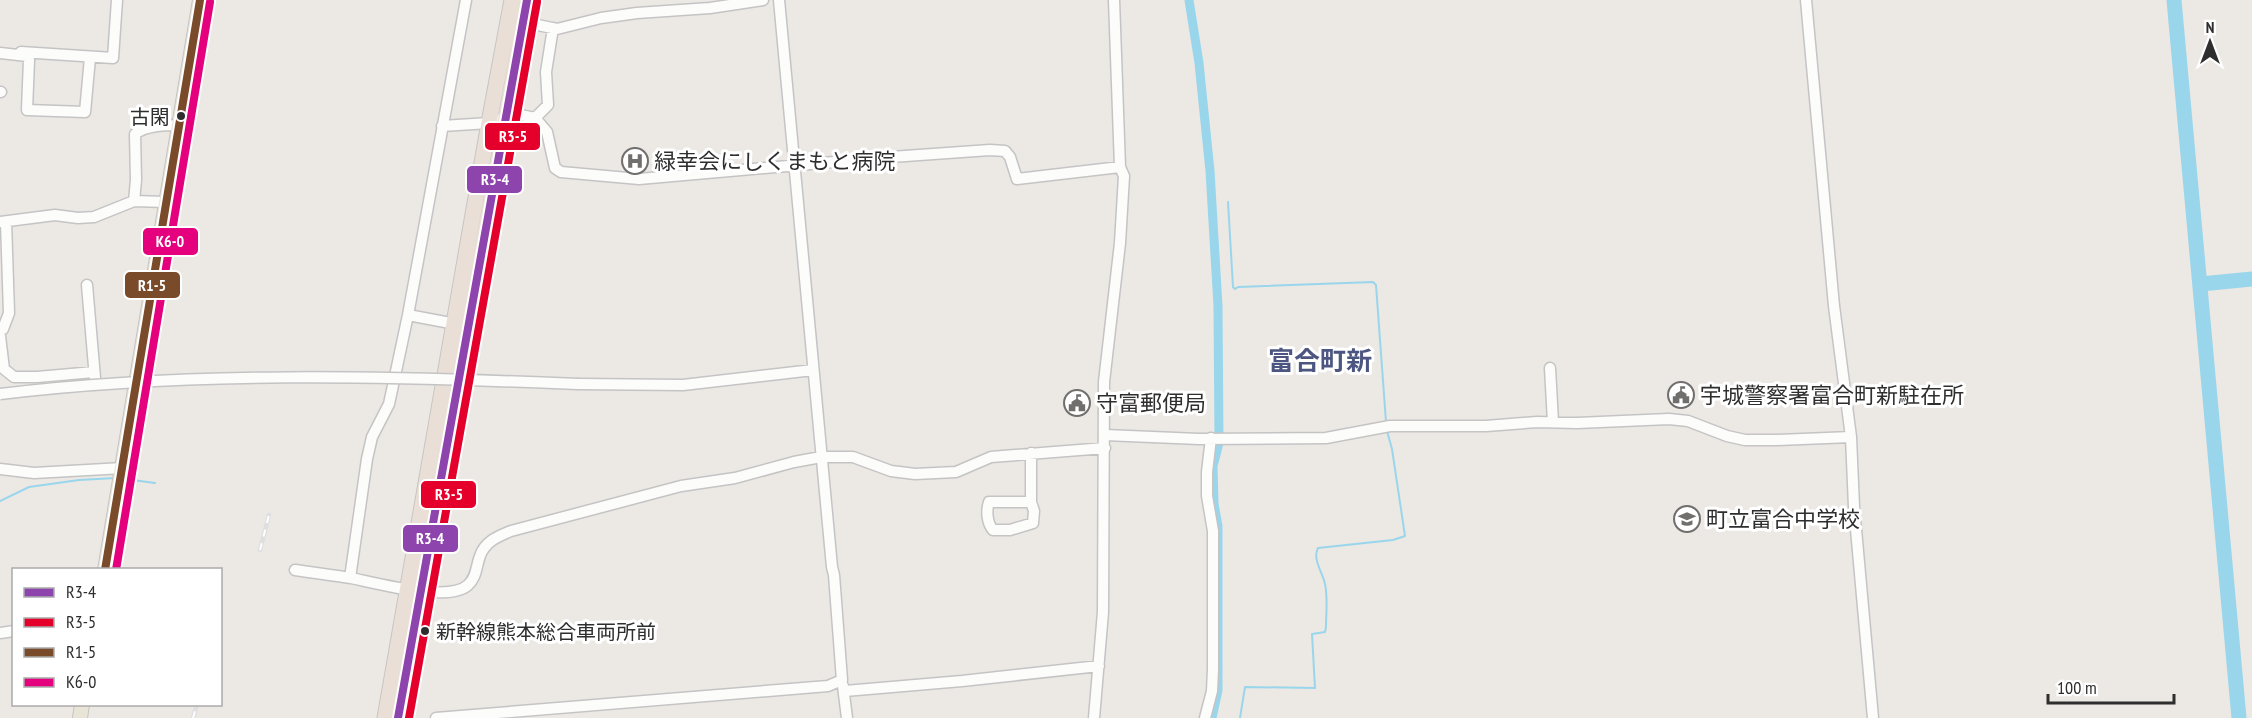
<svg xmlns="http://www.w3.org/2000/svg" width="2252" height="718" font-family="'PT Sans Narrow','Noto Sans JP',sans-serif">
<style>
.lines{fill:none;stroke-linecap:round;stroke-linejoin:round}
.stream{stroke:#99d6ec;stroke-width:2}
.canal{stroke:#99d6ec;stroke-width:9}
.river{stroke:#99d6ec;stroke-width:15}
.minor-casing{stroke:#c5c4c5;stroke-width:13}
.major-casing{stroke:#c6c5c4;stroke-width:16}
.highway-casing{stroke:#c6c5c4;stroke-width:17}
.minor{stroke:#fcfcfb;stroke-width:10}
.major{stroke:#e8e4d6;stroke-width:14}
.highway{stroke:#eadfd6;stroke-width:15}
.rail-casing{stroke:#dfdfe1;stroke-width:4.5}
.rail{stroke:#fff;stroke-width:2;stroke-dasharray:7;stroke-linecap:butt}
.minor-bridge-casing{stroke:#c5c4c5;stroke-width:13;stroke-linecap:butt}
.minor-bridge{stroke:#fcfcfb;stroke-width:10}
.bus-1-casing{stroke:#fff;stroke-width:12}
.bus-2-casing{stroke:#fff;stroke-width:12}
.bus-3-casing{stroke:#fff;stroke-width:12}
.bus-4-casing{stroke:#fff;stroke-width:12}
.bus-1{stroke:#8e44ad;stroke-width:8}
.bus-2{stroke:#e4002b;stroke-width:8}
.bus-3{stroke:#7a4b2a;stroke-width:8}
.bus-4{stroke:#e5007d;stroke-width:8}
.bus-dot{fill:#2e2e2e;stroke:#fff;stroke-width:2}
.labels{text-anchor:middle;stroke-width:6;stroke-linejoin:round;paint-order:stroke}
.bus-label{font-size:20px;fill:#2e2e2e;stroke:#fff;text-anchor:end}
.poi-label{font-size:22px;fill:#2e2e2e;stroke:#fff;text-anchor:start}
.quarter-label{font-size:26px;font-weight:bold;fill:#4d5680;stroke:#fff}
.line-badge{stroke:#fff;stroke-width:2}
.badge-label{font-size:16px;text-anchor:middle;font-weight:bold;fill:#fff}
</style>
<rect width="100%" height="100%" fill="#ece8e4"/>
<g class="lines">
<!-- stream -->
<path class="stream" d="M1228 202 1233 287 1235 289 1238 287 1373 282 1376 285 1386 422
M125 479 155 483
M0 501 29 487 79 480 116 478
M1240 718 1245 687 1315 688 1312 634 1325 632 1326 627C1326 614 1328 597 1325 584 1323 573 1312 559 1318 548L1393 540 1405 536 1392 449 1387 431"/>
<!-- canal -->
<path class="canal" d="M1189 0 1199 63 1210 171 1218 306 1219 443 1213 466 1214 504 1218 526V690L1212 718"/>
<!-- river -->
<path class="river" d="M2174 0 2239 718
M2201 284 2252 279"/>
<defs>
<path id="minor" d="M1806 0 1834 306 1851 437 1854 507 1873 718
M523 22 557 29 601 18 637 13 710 8 763 0
M21 52 113 58 117 0
M0 53 27 56 29 60 27 110 85 112 90 58
M0 92H1
M535 118 548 105 546 72 553 28
M442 126 489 123 516 114 535 118 547 132 555 168 561 172 639 179 891 157 990 150 1005 151 1010 157 1017 179 1120 167
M134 201 136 180 135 134C144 126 166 124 178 126
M0 222 55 215 78 218 94 217 134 201 165 202
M87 285 95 378
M408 315 461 325
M0 329H3L9 313 6 222
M0 336 4 369 14 377H37L94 372
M1550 368 1553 422
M578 384 683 385 813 370
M1105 435 1199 439 1326 438 1390 426H1486L1537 422 1577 423 1669 419 1688 421 1727 436 1745 440H1776L1851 437
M1031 453V502L1034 511 1033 523 1010 530H993C987 523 986 511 989 502H1031
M0 469 34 473 123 468
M295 570C314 573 332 575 351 578 376 583 449 603 468 585 477 577 476 566 480 556 485 541 499 536 511 531L681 486 735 478 794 462 821 457H853L891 471 915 474 956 472 991 457 1105 448
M350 578 367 459 372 437 389 404 408 315 466 0
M0 633 14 631
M843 686 847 718
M845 691 962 681 1099 666
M436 718 828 686 842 680 834 575 832 567 779 0
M1094 718 1103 612 1104 382 1120 243 1124 176 1120 167 1114 0
M1205 718 1212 691 1213 669V531L1207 496V472L1211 438"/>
<path id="major" d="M105 570 200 0
M80 718 82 704"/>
<path id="highway" d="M385 718 489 123 512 0
M398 718 527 0"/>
</defs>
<!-- minor casing -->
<use href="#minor" class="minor-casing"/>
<!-- major casing -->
<use href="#major" class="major-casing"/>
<!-- highway casing -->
<use href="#highway" class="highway-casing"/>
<!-- minor -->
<use href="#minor" class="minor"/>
<!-- major -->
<use href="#major" class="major"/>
<!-- highway -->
<use href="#highway" class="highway"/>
<defs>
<path id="rail" d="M260 550 269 515
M193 718 197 704"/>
</defs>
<!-- rail casing -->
<use href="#rail" class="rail-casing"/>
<!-- rail -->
<use href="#rail" class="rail"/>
<defs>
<path id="minor-bridge" d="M0 394C192 371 385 376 578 384"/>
</defs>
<!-- minor-bridge casing -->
<use href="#minor-bridge" class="minor-bridge-casing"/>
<!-- minor-bridge -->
<use href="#minor-bridge" class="minor-bridge"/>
<defs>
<path id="bus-1" d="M398 718 527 0"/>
<path id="bus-2" d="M409 718 537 2"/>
<path id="bus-3" d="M105 570 200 0"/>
<path id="bus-4" d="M116 570 210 2"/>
</defs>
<!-- bus-1 casing -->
<use href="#bus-1" class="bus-1-casing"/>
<!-- bus-2 casing -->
<use href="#bus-2" class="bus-2-casing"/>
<!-- bus-3 casing -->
<use href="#bus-3" class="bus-3-casing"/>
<!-- bus-4 casing -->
<use href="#bus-4" class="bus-4-casing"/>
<!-- bus-1 -->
<use href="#bus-1" class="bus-1"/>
<!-- bus-2 -->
<use href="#bus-2" class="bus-2"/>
<!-- bus-3 -->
<use href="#bus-3" class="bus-3"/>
<!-- bus-4 -->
<use href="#bus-4" class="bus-4"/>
</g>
<!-- icons -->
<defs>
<symbol id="hospital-ring" viewBox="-11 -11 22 22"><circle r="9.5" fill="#fff" stroke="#706f6e" stroke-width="1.5"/><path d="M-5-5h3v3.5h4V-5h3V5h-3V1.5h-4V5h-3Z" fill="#706f6e"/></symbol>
<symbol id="civic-ring" viewBox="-11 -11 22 22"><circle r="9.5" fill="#fff" stroke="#706f6e" stroke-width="1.5"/><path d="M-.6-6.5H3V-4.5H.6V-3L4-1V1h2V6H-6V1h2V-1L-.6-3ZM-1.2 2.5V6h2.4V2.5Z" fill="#706f6e"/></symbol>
<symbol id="school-ring" viewBox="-11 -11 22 22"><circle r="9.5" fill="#fff" stroke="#706f6e" stroke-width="1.5"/><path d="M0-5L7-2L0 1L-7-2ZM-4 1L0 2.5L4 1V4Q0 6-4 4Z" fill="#706f6e"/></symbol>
</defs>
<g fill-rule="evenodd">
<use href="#hospital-ring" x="620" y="146" width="30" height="30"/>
<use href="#civic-ring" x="1666" y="380" width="30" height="30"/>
<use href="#civic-ring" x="1062" y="388" width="30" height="30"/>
<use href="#school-ring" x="1672" y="504" width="30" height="30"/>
</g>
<!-- markers -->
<g class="bus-dot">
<circle cx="181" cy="116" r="5"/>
<circle cx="425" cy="631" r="5"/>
</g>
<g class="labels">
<!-- bus labels -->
<g class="bus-label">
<text x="170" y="124">古閑</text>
<text x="436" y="639" text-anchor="start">新幹線熊本総合車両所前</text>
</g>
<!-- poi labels -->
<g class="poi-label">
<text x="654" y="169">緑幸会にしくまもと病院</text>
<text x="1700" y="403">宇城警察署富合町新駐在所</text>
<text x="1096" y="411">守富郵便局</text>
<text x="1706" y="527">町立富合中学校</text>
</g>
<!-- quarter labels -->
<g class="quarter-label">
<text x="1320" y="370">富合町新</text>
</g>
</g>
<g class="line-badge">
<rect x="484" y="122" width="57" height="29" rx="6" fill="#e4002b"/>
<rect x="466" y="165" width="57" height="29" rx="6" fill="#8e44ad"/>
<rect x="142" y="227" width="57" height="29" rx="6" fill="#e5007d"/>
<rect x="124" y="271" width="57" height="28" rx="6" fill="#7a4b2a"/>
<rect x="420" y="480" width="57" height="29" rx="6" fill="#e4002b"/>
<rect x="402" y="524" width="57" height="29" rx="6" fill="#8e44ad"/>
</g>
<g class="badge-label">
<text x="513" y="142">R3-5</text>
<text x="495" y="185">R3-4</text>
<text x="170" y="247">K6-0</text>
<text x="152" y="291">R1-5</text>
<text x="449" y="500">R3-5</text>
<text x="430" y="544">R3-4</text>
</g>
<!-- legend -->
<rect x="12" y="568" width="210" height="138" fill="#ffffff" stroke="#ababab" stroke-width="1.5"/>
<rect x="24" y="588" width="30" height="9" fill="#8e44ad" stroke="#ababab" stroke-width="1.5"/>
<text x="66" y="598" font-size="18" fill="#2e2e2e">R3-4</text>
<rect x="24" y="618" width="30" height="9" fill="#e4002b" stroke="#ababab" stroke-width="1.5"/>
<text x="66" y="628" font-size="18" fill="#2e2e2e">R3-5</text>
<rect x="24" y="648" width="30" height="9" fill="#7a4b2a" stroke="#ababab" stroke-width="1.5"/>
<text x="66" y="658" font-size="18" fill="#2e2e2e">R1-5</text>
<rect x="24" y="678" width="30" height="9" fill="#e5007d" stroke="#ababab" stroke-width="1.5"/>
<text x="66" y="688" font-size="18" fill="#2e2e2e">K6-0</text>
<!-- north arrow -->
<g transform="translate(2210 42)" stroke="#ffffff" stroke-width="4.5" paint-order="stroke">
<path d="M0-4.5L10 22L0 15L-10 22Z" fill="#2e2e2e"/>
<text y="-9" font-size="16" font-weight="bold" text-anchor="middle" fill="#2e2e2e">N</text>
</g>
<!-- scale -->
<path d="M2048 694v9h126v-9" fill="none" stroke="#2e2e2e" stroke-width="3"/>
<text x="2057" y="694" font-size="18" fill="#2e2e2e" stroke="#ffffff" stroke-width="4.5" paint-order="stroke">100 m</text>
</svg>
